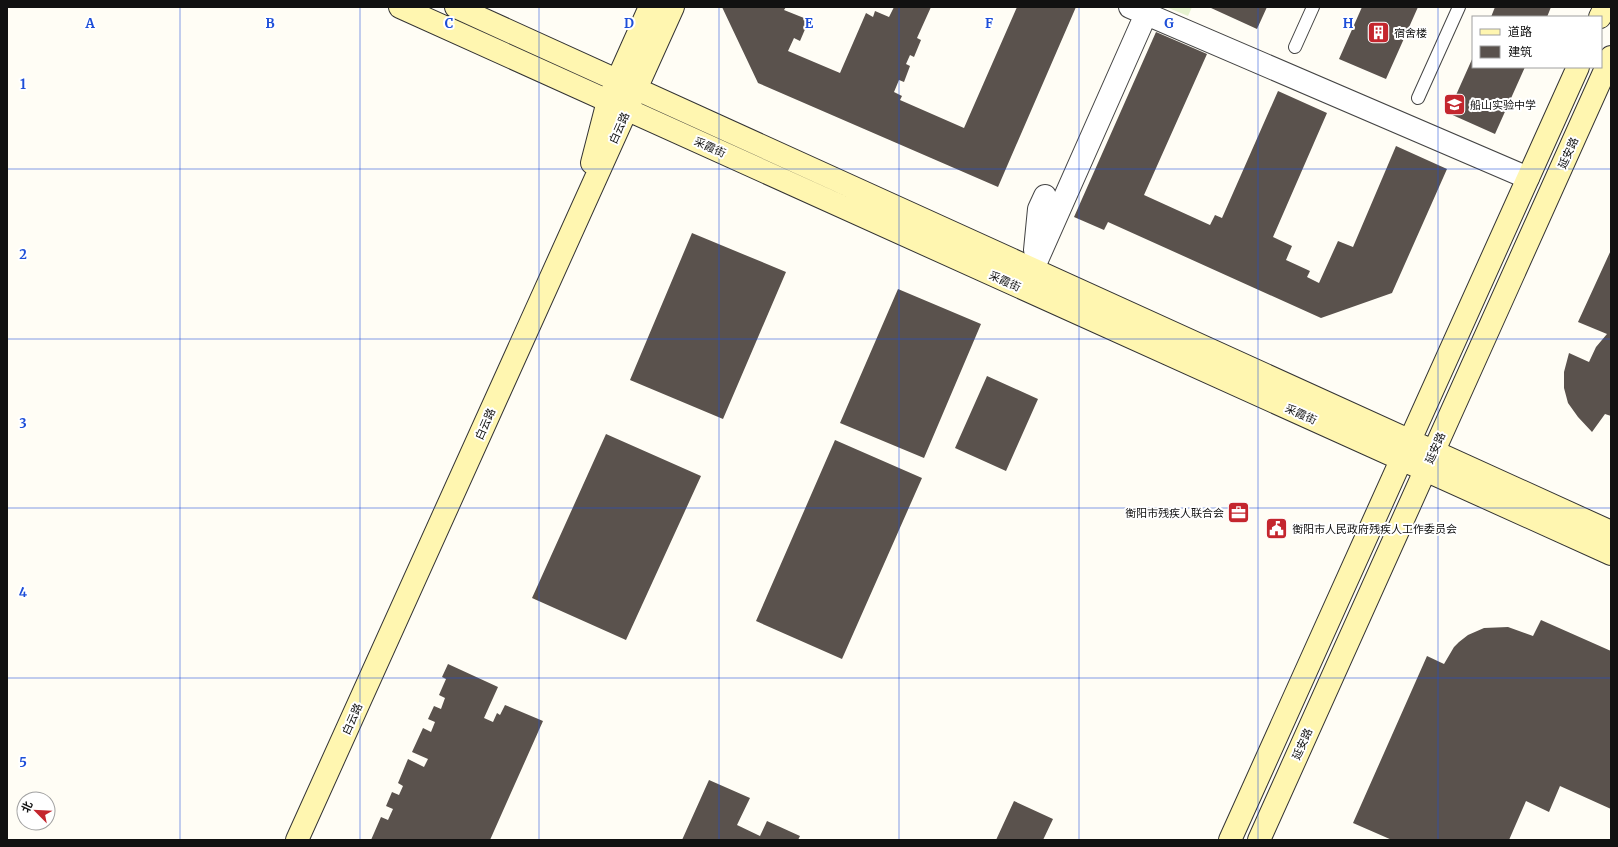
<svg xmlns="http://www.w3.org/2000/svg" width="1618" height="847" font-family="Merriweather,'Noto Sans SC',serif">
<style>
.pitch{fill:#e6f2cf}
.building{fill:#5a524d}
.lines{fill:none;stroke-linecap:round;stroke-linejoin:round}
.lane-casing{stroke:#444;stroke-width:14}
.street-casing{stroke:#444;stroke-width:24}
.secondary-casing{stroke:#333;stroke-width:24}
.lane{stroke:#fff;stroke-width:12}
.street{stroke:#fff;stroke-width:22}
.secondary{stroke:#fff6b0;stroke-width:22}
.grid{fill:none;stroke:#1d4ed8;stroke-width:1;stroke-opacity:0.55}
.labels{text-anchor:middle;stroke-width:4;stroke-linejoin:round;paint-order:stroke}
.poi-label{font-size:11px;fill:#111;stroke:#fff;text-anchor:start}
.street-label{font-size:11px;fill:#111;stroke:#fff}
.grid-label{font-size:13px;text-anchor:middle;font-weight:bold;fill:#1d4ed8;stroke:#fff;stroke-width:4;stroke-linejoin:round;paint-order:stroke}
</style>
<rect width="100%" height="100%" fill="#fffdf5"/>
<!-- pitch -->
<path class="pitch" d="M1166 7H1192L1188 16Z"/>
<!-- building -->
<path class="building" d="M722 7H786L784 10 809 20 800 41 794 38 788 51 840 73 866 13 873 17 875 11 889 17 894 7H931L917 38 921 40 914 57 910 55 906 64 910 66 904 82 899 80 894 92 902 96 900 100 964 128 1017 7H1076L998 187 758 83Z
M1211 7H1267L1257 29 1211 8Z
M1362 7H1418L1386 79 1339 59Z
M1495 7H1551L1547 17H1491Z
M1156 32 1207 54 1144 195 1210 225 1215 215 1222 218 1278 91 1327 113 1273 237 1292 246 1286 260 1310 271 1307 277 1319 283 1338 241 1353 247 1396 146 1447 169 1392 293 1321 318 1108 222 1104 230 1074 217Z
M1473 57V67H1525L1495 134 1448 113Z
M692 233 786 272 723 419 630 380Z
M1611 250V416L1605 414 1592 432 1578 417 1568 403 1564 388V372L1569 353 1589 362 1596 347 1607 334 1578 322Z
M898 289 981 324 924 458 840 423Z
M987 376 1038 399 1006 471 955 448Z
M606 434 701 476 626 640 532 598Z
M835 440 922 478 842 659 756 621Z
M1541 620 1611 651V809L1560 786 1549 812 1526 801 1509 840H1392L1353 823 1427 656 1444 664 1454 647 1459 642 1468 635 1484 628 1508 627 1533 636Z
M448 664 498 687 484 718 493 722 497 713 500 715 505 705 543 721 490 840H371L381 817 388 820 393 809 386 806 392 792 399 795 403 786 398 783 408 759 424 767 428 759 412 752 423 728 431 732 435 722 428 719 434 706 441 709 445 698 439 695 446 679 442 677Z
M709 780 750 798 737 825 760 836 767 821 800 836 798 840H682Z
M1014 801 1053 819 1043 840H996Z"/>
<g class="lines">
<defs>
<path id="lane" d="M1295 47 1313 7
M1418 98 1459 7"/>
<path id="street" d="M1130 7 1528 178
M1035 250 1039 209 1045 196
M1033 269 1146 14"/>
<path id="secondary" d="M400 7 1611 554
M456 7 1611 532
M1600 17 1605 7
M592 163 608 101 650 7
M297 840 673 7
M1230 840 1578 67
M1259 840 1611 57"/>
</defs>
<!-- lane casing -->
<use href="#lane" class="lane-casing"/>
<!-- street casing -->
<use href="#street" class="street-casing"/>
<!-- secondary casing -->
<use href="#secondary" class="secondary-casing"/>
<!-- lane -->
<use href="#lane" class="lane"/>
<!-- street -->
<use href="#street" class="street"/>
<!-- secondary -->
<use href="#secondary" class="secondary"/>
</g>
<!-- grid -->
<path class="grid" d="M180 7V840M360 7V840M539 7V840M719 7V840M899 7V840M1079 7V840M1258 7V840M1438 7V840M7 169H1611M7 339H1611M7 508H1611M7 678H1611"/>
<!-- icons -->
<defs>
<symbol id="building-square" viewBox="-11 -11 22 22"><rect x="-9" y="-9" width="18" height="18" rx="4" fill="#c4262e" stroke="#fff"/><path d="M-4-6H4V6H1V3H-1V6H-4ZM-2.5-4.3h1.7v1.8h-1.7ZM.8-4.3h1.7v1.8H.8ZM-2.5-1h1.7V.8h-1.7ZM.8-1h1.7V.8H.8Z" fill="#fff"/></symbol>
<symbol id="school-square" viewBox="-11 -11 22 22"><rect x="-9" y="-9" width="18" height="18" rx="4" fill="#c4262e" stroke="#fff"/><path d="M0-5L7-2L0 1L-7-2ZM-4 1L0 2.5L4 1V4Q0 6-4 4Z" fill="#fff"/></symbol>
<symbol id="office-square" viewBox="-11 -11 22 22"><rect x="-9" y="-9" width="18" height="18" rx="4" fill="#c4262e" stroke="#fff"/><path d="M-6-3h4V-5.5h4V-3h4V5H-6ZM-1-4.5V-3h2v-1.5ZM-6 0V1H6V0Z" fill="#fff"/></symbol>
<symbol id="civic-square" viewBox="-11 -11 22 22"><rect x="-9" y="-9" width="18" height="18" rx="4" fill="#c4262e" stroke="#fff"/><path d="M-.6-6.5H3V-4.5H.6V-3L4-1V1h2V6H-6V1h2V-1L-.6-3ZM-1.2 2.5V6h2.4V2.5Z" fill="#fff"/></symbol>
</defs>
<g fill-rule="evenodd">
<use href="#building-square" x="1366" y="20" width="25" height="25"/>
<use href="#school-square" x="1442" y="92" width="25" height="25"/>
<use href="#office-square" x="1226" y="500" width="25" height="25"/>
<use href="#civic-square" x="1264" y="516" width="25" height="25"/>
</g>
<g class="labels">
<!-- poi labels -->
<g class="poi-label">
<text x="1394" y="37">宿舍楼</text>
<text x="1470" y="109">船山实验中学</text>
<text x="1224" y="517" text-anchor="end">衡阳市残疾人联合会</text>
<text x="1292" y="533">衡阳市人民政府残疾人工作委员会</text>
</g>
<!-- street labels -->
<g class="street-label">
<text transform="translate(619 128) rotate(-66)" y="4">白云路</text>
<text transform="translate(710 147) rotate(24)" y="4">采霞街</text>
<text transform="translate(1568 153) rotate(-66)" y="4">延安路</text>
<text transform="translate(1005 281) rotate(24)" y="4">采霞街</text>
<text transform="translate(1301 414) rotate(24)" y="4">采霞街</text>
<text transform="translate(485 424) rotate(-66)" y="4">白云路</text>
<text transform="translate(1435 448) rotate(-66)" y="4">延安路</text>
<text transform="translate(352 719) rotate(-66)" y="4">白云路</text>
<text transform="translate(1302 744) rotate(-66)" y="4">延安路</text>
</g>
</g>
<g class="grid-label">
<text x="90" y="28">A</text>
<text x="270" y="28">B</text>
<text x="449" y="28">C</text>
<text x="629" y="28">D</text>
<text x="809" y="28">E</text>
<text x="989" y="28">F</text>
<text x="1169" y="28">G</text>
<text x="1348" y="28">H</text>
<text x="23" y="89">1</text>
<text x="23" y="259">2</text>
<text x="23" y="428">3</text>
<text x="23" y="597">4</text>
<text x="23" y="767">5</text>
</g>
<!-- border -->
<rect width="1618" height="847" fill="none" stroke="#111111" stroke-width="16"/>
<!-- legend -->
<rect x="1472" y="16" width="130" height="52" fill="#ffffff" stroke="#a0a0a0"/>
<rect x="1480" y="29" width="20" height="6" fill="#fff6b0" stroke="#a0a0a0"/>
<text x="1508" y="36" font-size="12" fill="#111111">道路</text>
<rect x="1480" y="46" width="20" height="12" fill="#5a524d" stroke="#a0a0a0"/>
<text x="1508" y="56" font-size="12" fill="#111111">建筑</text>
<!-- north arrow -->
<g transform="translate(36 811) rotate(294)"><circle r="19" fill="#ffffff" stroke="#a0a0a0"/>
<path d="M0-3L7 15L0 10L-7 15Z" fill="#c4262e"/>
<text y="-6" font-size="11" font-weight="bold" text-anchor="middle" fill="#111111">北</text>
</g>
</svg>
